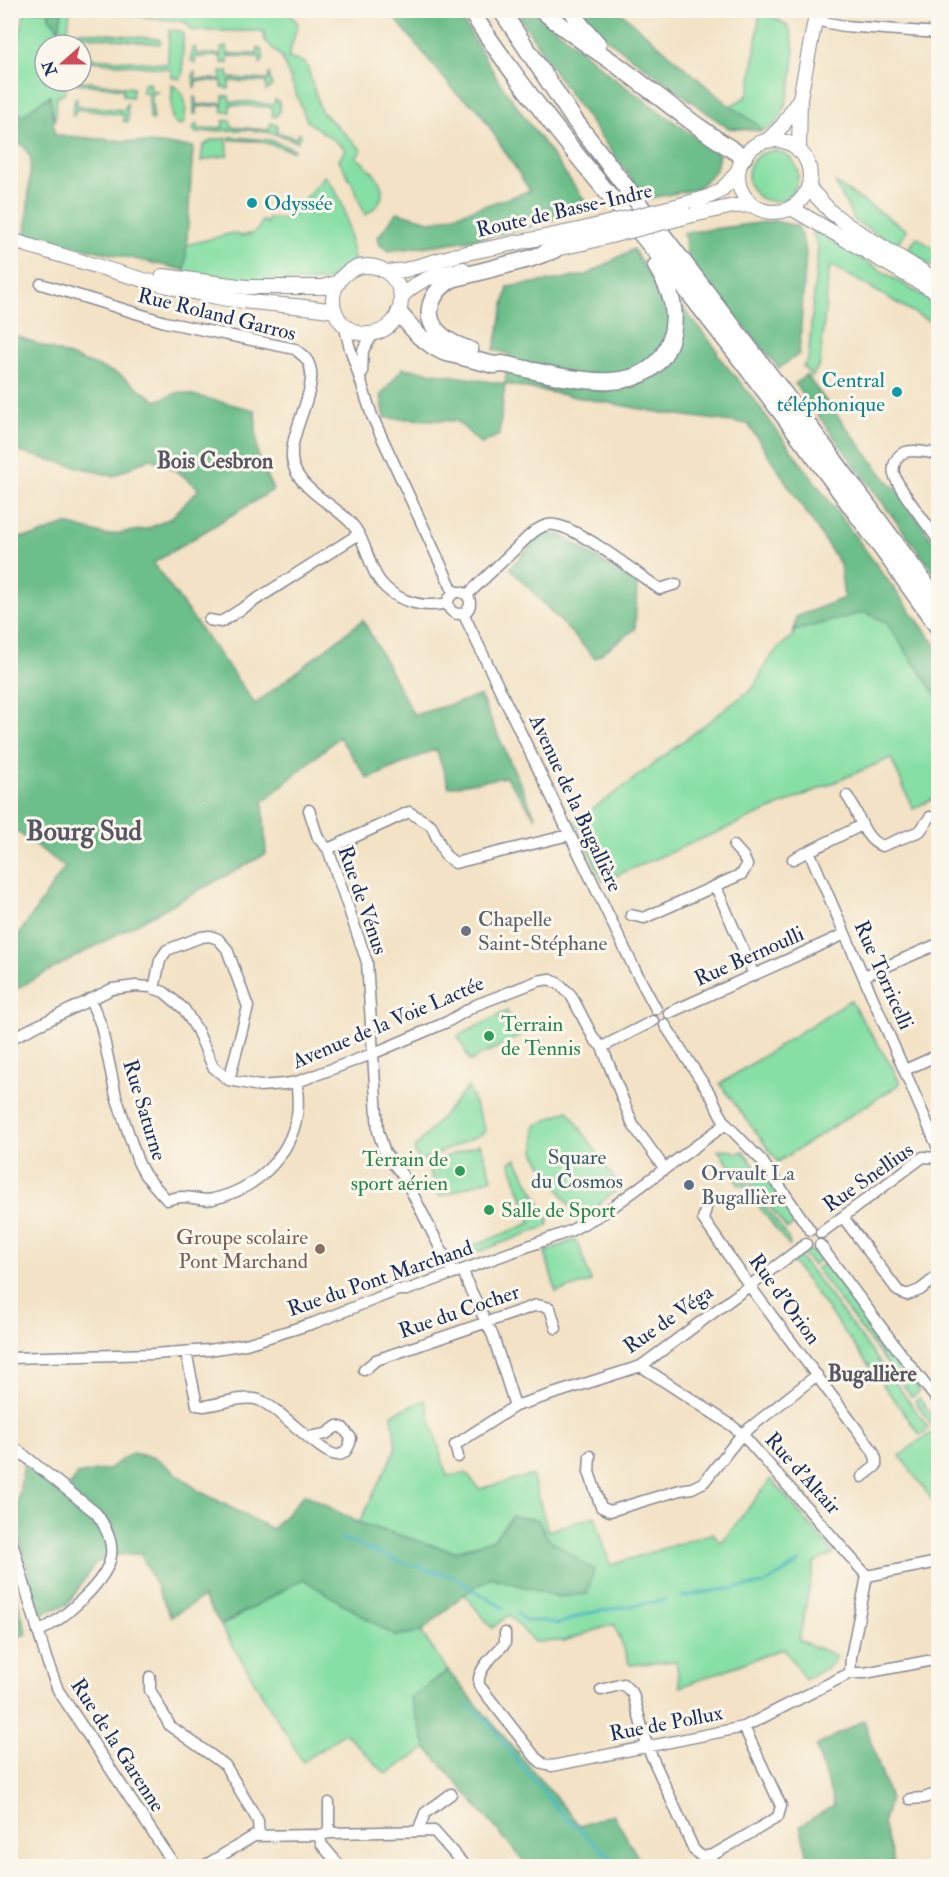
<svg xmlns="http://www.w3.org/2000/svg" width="949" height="1877" font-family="'IM FELL Double Pica',serif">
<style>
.green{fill:#86dfa4;stroke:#508781;stroke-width:1.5}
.forest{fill:#6cbe8a;stroke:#447674;stroke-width:1.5}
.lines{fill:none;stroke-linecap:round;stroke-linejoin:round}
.stream{stroke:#46b5c0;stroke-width:3}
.minor-casing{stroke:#878892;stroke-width:13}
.major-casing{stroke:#878892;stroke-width:16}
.highway-casing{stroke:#878892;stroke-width:19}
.minor{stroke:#fff;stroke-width:10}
.major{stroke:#fff;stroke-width:14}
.highway{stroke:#fff;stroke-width:16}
.major-bridge-casing{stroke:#878892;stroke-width:16;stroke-linecap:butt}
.major-bridge{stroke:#fff;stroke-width:14}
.culture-dot{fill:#0f9aa8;stroke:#fbf7ec;stroke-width:2}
.worship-dot{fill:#6b7280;stroke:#fbf7ec;stroke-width:2}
.leisure-dot{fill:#2e9e5b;stroke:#fbf7ec;stroke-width:2}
.service-dot{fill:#5c6f8a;stroke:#fbf7ec;stroke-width:2}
.education-dot{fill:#8d6e63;stroke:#fbf7ec;stroke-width:2}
.labels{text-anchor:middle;stroke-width:6;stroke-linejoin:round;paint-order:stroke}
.culture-label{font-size:21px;fill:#0d838f;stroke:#fbf7ec;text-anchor:start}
.street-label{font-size:21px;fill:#1b2f5e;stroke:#fbf7ec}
.worship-label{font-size:21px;fill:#5b616d;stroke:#fbf7ec;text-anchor:start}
.leisure-label{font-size:21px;fill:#27864d;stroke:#fbf7ec;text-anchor:start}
.park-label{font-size:21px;fill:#365b70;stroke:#fbf7ec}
.service-label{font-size:21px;fill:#4e5e75;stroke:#fbf7ec;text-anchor:start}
.education-label{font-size:21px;fill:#785e54;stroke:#fbf7ec;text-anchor:end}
.neighbourhood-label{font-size:22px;font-weight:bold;fill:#585766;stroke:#fbf7ec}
.district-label{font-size:27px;font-weight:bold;fill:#585766;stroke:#fbf7ec}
</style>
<rect width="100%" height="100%" fill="#fbf7ec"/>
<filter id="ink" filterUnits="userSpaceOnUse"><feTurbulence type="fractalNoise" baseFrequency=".0167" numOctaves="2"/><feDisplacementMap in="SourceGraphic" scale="12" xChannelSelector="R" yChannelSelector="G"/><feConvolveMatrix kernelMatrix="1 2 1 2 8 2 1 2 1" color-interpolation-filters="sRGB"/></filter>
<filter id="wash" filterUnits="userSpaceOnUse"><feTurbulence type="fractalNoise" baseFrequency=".008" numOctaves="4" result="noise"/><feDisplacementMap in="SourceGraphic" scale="24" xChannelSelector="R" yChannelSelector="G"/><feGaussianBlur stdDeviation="1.35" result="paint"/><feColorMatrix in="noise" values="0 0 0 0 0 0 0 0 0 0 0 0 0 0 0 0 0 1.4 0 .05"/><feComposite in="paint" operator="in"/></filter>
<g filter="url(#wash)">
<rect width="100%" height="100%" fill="#f3e2c5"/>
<!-- green -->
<path class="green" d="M25 11H49V17L59 29 62 11H70L66 45H45V81H81L133 88 132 97 123 96V89L68 82 65 93 57 96 55 121 49 97 35 105 24 115 11 112V76Z
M95 11H288L298 24 288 58 306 63 321 111 362 150 356 157C378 174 397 196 365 215L353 185 339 160 346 149 307 121 282 58 264 39V31H192L186 22Z
M760 12C768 16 783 20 788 27 801 46 790 110 774 125 771 127 765 129 761 131L759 126 730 106 746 97 750 88Z
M169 30 180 31 183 34V74L180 79 172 77 170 69 81 60V57L168 64Z
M79 31 158 39 160 40 161 42 159 44 79 35 77 34Z
M195 47 196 54H221V48L227 47 228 54H257L258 47 262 51 264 60 260 64V57L228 56V63H222L220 56 196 57 195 63 191 60 192 49Z
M228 71 229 78 268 80 269 73 272 86 266 91V82L229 81V89L222 87V81H196L195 88H194L193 73 195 72 196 79H221V72Z
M147 83H150L151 91 157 92 152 94 153 120 150 119 149 94 142 92 143 86Z
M172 85C188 93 187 108 184 123L180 125 173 122 171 113Z
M223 96H229L230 102H253L273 105 275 99 279 102 280 111 275 117 272 116 273 109 268 107 230 105V112H223L222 105 196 107V114H194V97H195L197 105 223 103Z
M75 98H77V106L124 110 127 104 128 122 123 121 124 115 77 109 74 116 72 115Z
M230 120 232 127 269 130 271 123 277 125V132L295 138 299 133 301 134 297 142C265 126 233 129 199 133H196L193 129 197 123 198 130 223 127V121Z
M230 137 270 140 294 149 293 151 259 141 230 140Z
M227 138 228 155 201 161 203 146 212 140Z
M748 176a25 25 0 1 1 50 0a25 25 0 1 1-50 0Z
M324 176C349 201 347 230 355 263L346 267 331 279 325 281 236 282 184 273 186 245 233 233 241 236 251 234 258 229 262 221 267 223 269 218 288 219Z
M835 183 907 230 896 245 855 221Z
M815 231 938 305V321L925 319 833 266 829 269 820 364 812 377 803 366 808 361 818 247 813 233Z
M917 237 938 252V270L907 251Z
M865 612 886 622 938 698V810L932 799 913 809 891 758 603 881 575 821 622 788 754 687 767 662 777 649 793 636 794 631Z
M850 1000 894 1070 900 1084 778 1162 720 1084Z
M507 1011 520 1036 470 1061 458 1036Z
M468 1087 486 1132 419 1162 414 1149Z
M568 1110 620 1187 583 1217 575 1213 535 1154V1126Z
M480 1144 492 1178 440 1197 427 1164Z
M727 1149 738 1153 743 1151 788 1207 796 1223 787 1229 747 1178 732 1169 718 1150Z
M516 1159 548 1218V1226L472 1254 469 1247 531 1223 510 1162Z
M735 1177 747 1183 788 1237 790 1247 742 1184 739 1185 734 1178Z
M574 1240 580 1248 591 1282 556 1292 545 1252Z
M806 1250 817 1253 821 1259 813 1265 800 1252Z
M798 1256 812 1272 929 1428 920 1435 792 1261Z
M824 1263 920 1391 912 1397 816 1269Z
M919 1398 938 1423V1434L915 1401Z
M425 1400 447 1476 466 1473 479 1489 532 1475 548 1531 595 1516 610 1565 713 1533 721 1543 771 1479 834 1553 814 1563 799 1640 837 1656 830 1666 805 1680 784 1648 680 1687 676 1661 630 1665 614 1624 564 1641 534 1642 509 1615 492 1628 464 1594 491 1577 559 1597 565 1551 548 1538 538 1520 512 1516 495 1539 455 1552 359 1523 396 1449 392 1414Z
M932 1433 938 1441V1508L900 1456 918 1441Z
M303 1578 395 1636 421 1632 448 1671 410 1698 427 1748 386 1774 345 1733 303 1762 221 1626Z"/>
<!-- forest -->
<path class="forest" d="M49 11H62L59 29 49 17Z
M389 11H457L498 80 588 205C526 235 456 243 388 251L380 245 378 237 397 212 433 222 530 191 478 109 456 93Z
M516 11H535L615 79 719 154 716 170 697 189 646 199 562 83Z
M582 11H619L725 102 759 126 761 131 728 128 600 34Z
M50 96 55 135 193 147 185 270 26 235 31 158 23 145 11 142V112L24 115 35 105Z
M773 221 798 226 806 252 799 354 779 368 688 260 684 233Z
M633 249 653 282 683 308 717 350 718 356 749 393 938 648V698L886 622 865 612 794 631 796 617 844 598 840 564 748 424 663 413 505 384 499 435 481 444 457 421 385 418 381 395 403 368 505 384 509 354 494 350 508 287 587 275Z
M11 334 120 375 157 401 180 392 255 410 258 458 273 490 153 563 255 704 363 620 414 715 480 696 536 818 506 777 449 787 436 749 368 779 339 737 263 802 266 854 16 989 11 972V946L65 867 11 827V538L35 536 66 524 106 535 147 529 171 518 199 489 177 471 150 458 113 476 11 450Z
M806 375 886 479 900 493 938 548V578L795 384Z
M551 534 562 536 637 584 635 629 595 658 510 568 541 535Z
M132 1453 156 1458 199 1491 272 1529 305 1494 359 1523 454 1552 494 1539 512 1516 538 1520 548 1538 594 1570 587 1594 559 1597 491 1577 464 1594 421 1632 395 1636 303 1579 221 1625 203 1597 171 1617 141 1554 116 1555 95 1563 68 1604 39 1614 15 1520 24 1463 66 1492 77 1475 108 1469Z
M11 1579 27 1634 11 1639H10Z
M448 1671 580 1826 613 1814 643 1866H528L427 1748 410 1698Z
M864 1720 890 1799 883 1824 895 1866H855L854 1864 846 1866H797L809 1860 800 1826 834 1805 816 1746Z"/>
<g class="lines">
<!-- stream -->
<path class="stream" d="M341 1538 401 1562 454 1577 503 1608
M682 1597 706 1592 765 1584 800 1562
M518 1614 525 1621H544L558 1624 589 1613 665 1600
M469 1706 491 1724 511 1753 562 1814 621 1866"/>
</g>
</g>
<g filter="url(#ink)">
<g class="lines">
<defs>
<path id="minor" d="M814 20 844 26 938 33
M41 284 165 322 295 349C299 353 306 357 308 362 322 387 285 436 293 464 300 490 333 504 350 522 363 535 366 554 374 571 386 598 419 610 447 603
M345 328 349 345 372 416 454 593
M362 373 363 350 374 333
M938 454C928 453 916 449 906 452 897 454 892 465 894 474 898 489 928 525 938 540
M448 603a11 11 0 1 1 22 0a11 11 0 1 1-22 0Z
M467 595 530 535C537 529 546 523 555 525 581 529 636 573 660 589L676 584
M463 613 634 968 656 1009
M209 620 221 622 359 534
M847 796C859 811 862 839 882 846L920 831 930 817
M309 810 318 838 328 849 367 962 378 1131 385 1153 404 1177 453 1273
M328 849 409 812 431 825 445 855 455 863 569 835
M809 851 938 1148
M793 859 862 825
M716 887 754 975
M631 915 644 918 742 874 747 865 743 856 734 846
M864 976 938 944
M154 989 160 960 167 950 201 937 210 936 218 939 227 949 248 1007 229 1080
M90 999 101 1025 116 1096 138 1162 145 1175 167 1200C171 1199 176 1197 181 1197 191 1196 203 1202 213 1199 255 1190 290 1157 297 1115 299 1104 297 1093 297 1082
M669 1013 845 934
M665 1025 712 1097 719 1112 726 1124 762 1161 810 1230
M10 1039 112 989 136 986 150 987 164 992 184 1009 197 1030 213 1067 229 1080 259 1086 285 1084 297 1082 372 1054 447 1022 476 1005 538 981 549 979 559 984 571 995 594 1039 602 1047 653 1021
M602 1047 633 1125 665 1169
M905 1070 938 1055
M709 1197 703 1219 749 1285 873 1451 876 1459V1466L862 1477
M843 1217 898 1291 907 1295 920 1290 938 1276
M821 1233 923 1157 938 1158
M820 1245 902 1355 938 1401
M463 1270 468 1285 493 1336 515 1406
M186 1352 197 1405 204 1406C220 1404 244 1395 259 1400 280 1408 322 1456 338 1455 346 1455 350 1445 351 1438L343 1428 337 1426 326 1434 309 1437
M10 1358 153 1354 209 1350 246 1344 314 1323 398 1290H407L570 1231 607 1211 726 1124
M641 1366 731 1425 742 1434 867 1576
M364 1370 376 1360 537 1305 550 1308 556 1328
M10 1444 96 1513C105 1525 115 1544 110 1560 103 1585 61 1621 38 1632
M590 1456 589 1472 601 1507 610 1511 680 1490 692 1488 704 1482 742 1434 817 1375
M458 1457 455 1445 515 1406 641 1366 806 1244
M10 1535 46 1658 58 1690 175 1866
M867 1576 938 1562
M505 1633V1643C495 1655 476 1669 479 1685L536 1758 543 1764 552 1766 744 1727 850 1673 851 1657 867 1576
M850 1673H865L938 1659
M150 1677V1690L170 1726 225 1765 258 1821 259 1836
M601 1690 623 1684 633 1694 647 1746 694 1850 702 1857 713 1855 778 1817 781 1806 744 1727
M910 1799 924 1798 938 1793
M329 1803V1833
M418 1831 425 1813 451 1794
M319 1835 329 1833 434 1831 465 1866
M204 1866 254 1836 319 1835 322 1845 340 1866"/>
<path id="major" d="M738 176a36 36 0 1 1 72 0a36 36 0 1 1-72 0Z
M767 141 783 125 800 98
M799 151 800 98 817 10
M808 187 831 212 849 226 938 281
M684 204C714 196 721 195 739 169
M791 208 938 293
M693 215 734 206 753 205
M10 240C79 260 147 284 217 297 256 305 296 304 335 311
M546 251 583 243
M333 300a34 34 0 1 1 68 0a34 34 0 1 1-68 0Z
M388 272 405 270 457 255 579 230
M163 276 246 287H323L339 282
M401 297C421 277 436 275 463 269"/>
<path id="highway" d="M470 10C535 110 615 200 689 293 775 402 858 514 938 627
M501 10 573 118 809 426 938 601
M542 10C566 31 591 47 617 65 659 96 699 130 744 157
M572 10 580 24 598 44
M399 313 419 336 434 347 443 352 494 365 503 364C552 373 648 408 670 341 679 313 671 290 656 266
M470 350C459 346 448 342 440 334 420 315 432 291 452 279L529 259 554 250"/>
</defs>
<!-- minor casing -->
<use href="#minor" class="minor-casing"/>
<!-- major casing -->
<use href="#major" class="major-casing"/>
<!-- highway casing -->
<use href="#highway" class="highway-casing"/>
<!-- minor -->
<use href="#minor" class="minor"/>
<!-- major -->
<use href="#major" class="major"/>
<!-- highway -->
<use href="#highway" class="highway"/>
<defs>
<path id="major-bridge" d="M579 230 684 204
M583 243 693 215"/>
</defs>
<!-- major-bridge casing -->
<use href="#major-bridge" class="major-bridge-casing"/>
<!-- major-bridge -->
<use href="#major-bridge" class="major-bridge"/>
</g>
</g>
<!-- markers -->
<g class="culture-dot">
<circle cx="252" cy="203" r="6"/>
<circle cx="897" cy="392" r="6"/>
</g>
<circle class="worship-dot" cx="466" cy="931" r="6"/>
<g class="leisure-dot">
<circle cx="489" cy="1036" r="6"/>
<circle cx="460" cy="1171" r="6"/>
<circle cx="489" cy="1210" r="6"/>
</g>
<circle class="service-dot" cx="689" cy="1185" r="6"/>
<circle class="education-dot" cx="320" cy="1249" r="6"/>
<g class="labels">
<!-- culture labels -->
<g class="culture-label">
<text x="264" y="210">Odyssée</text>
<text x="885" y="387" text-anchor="end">Central<tspan x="885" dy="24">téléphonique</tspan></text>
</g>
<!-- street labels -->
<g class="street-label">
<text transform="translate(564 210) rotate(-13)" y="7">Route de Basse-Indre</text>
<text transform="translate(217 314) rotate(14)" y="7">Rue Roland Garros</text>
<text transform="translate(576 803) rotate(65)" y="7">Avenue de la Bugallière</text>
<text transform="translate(363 900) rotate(71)" y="7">Rue de Vénus</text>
<text transform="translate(749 956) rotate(-24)" y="7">Rue Bernoulli</text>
<text transform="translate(884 975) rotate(66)" y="7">Rue Torricelli</text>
<text transform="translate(388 1022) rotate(-23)" y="7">Avenue de la Voie Lactée</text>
<text transform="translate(145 1110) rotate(73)" y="7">Rue Saturne</text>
<text transform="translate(868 1177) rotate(-35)" y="7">Rue Snellius</text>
<text transform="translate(380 1278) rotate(-19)" y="7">Rue du Pont Marchand</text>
<text transform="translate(785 1299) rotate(54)" y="7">Rue d'Orion</text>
<text transform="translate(459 1311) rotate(-19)" y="7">Rue du Cocher</text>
<text transform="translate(668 1319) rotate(-35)" y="7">Rue de Véga</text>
<text transform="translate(803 1473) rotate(48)" y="7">Rue d'Altair</text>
<text transform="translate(666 1723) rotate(-11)" y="7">Rue de Pollux</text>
<text transform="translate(118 1745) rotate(57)" y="7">Rue de la Garenne</text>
</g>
<!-- worship labels -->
<g class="worship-label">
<text x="478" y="926">Chapelle<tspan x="478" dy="24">Saint-Stéphane</tspan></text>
</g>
<!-- leisure labels -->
<g class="leisure-label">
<text x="501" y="1031">Terrain<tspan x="501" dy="24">de Tennis</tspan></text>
<text x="448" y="1166" text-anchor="end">Terrain de<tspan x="448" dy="24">sport aérien</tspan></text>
<text x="501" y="1217">Salle de Sport</text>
</g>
<!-- park labels -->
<g class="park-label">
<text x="577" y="1164">Square<tspan x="577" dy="24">du Cosmos</tspan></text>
</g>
<!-- service labels -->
<g class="service-label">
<text x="701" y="1180">Orvault La<tspan x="701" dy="24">Bugallière</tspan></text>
</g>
<!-- education labels -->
<g class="education-label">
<text x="308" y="1244">Groupe scolaire<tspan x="308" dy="24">Pont Marchand</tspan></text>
</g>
<!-- neighbourhood labels -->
<g class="neighbourhood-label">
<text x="215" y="468">Bois Cesbron</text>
<text x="872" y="1381">Bugallière</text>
</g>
<!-- district labels -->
<g class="district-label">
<text x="84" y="840">Bourg Sud</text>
</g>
</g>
<!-- margin -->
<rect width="949" height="1877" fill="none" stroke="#fbf7ec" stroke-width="36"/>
<!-- north arrow -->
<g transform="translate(63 63) rotate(249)"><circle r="28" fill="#fbf7ec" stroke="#a1a7b3" stroke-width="1.5"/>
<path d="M0-4.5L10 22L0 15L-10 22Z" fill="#d1495b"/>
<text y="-9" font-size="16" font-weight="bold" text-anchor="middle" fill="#1b2f5e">N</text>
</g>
</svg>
